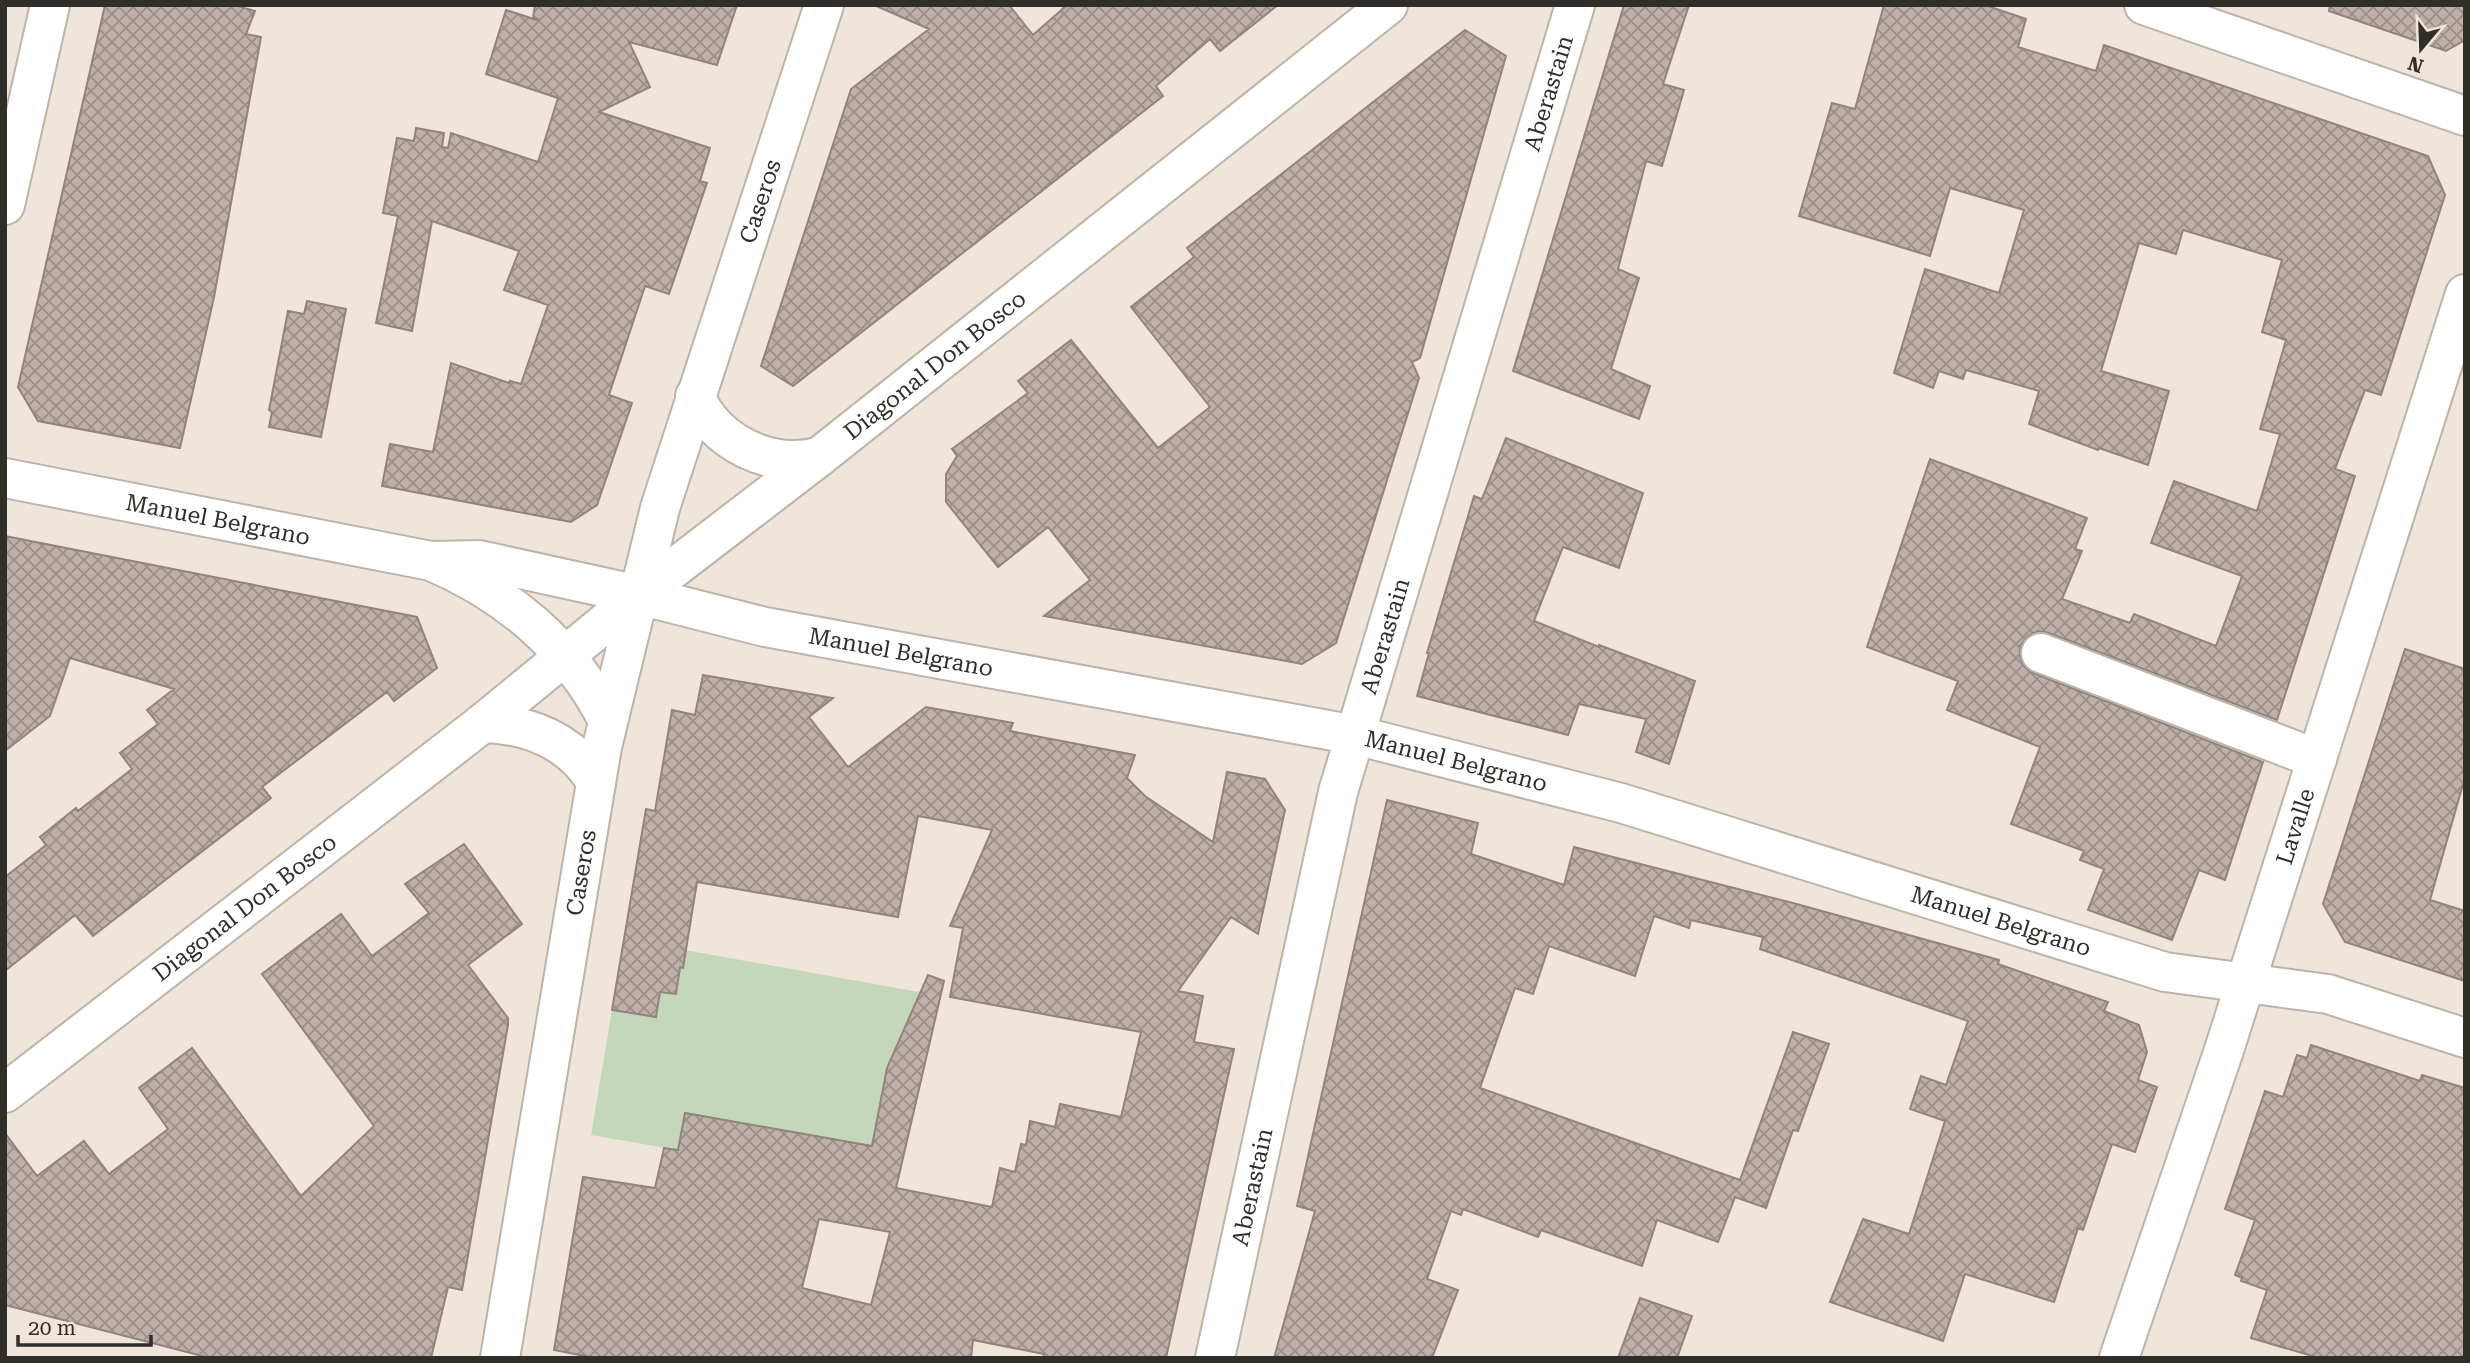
<svg xmlns="http://www.w3.org/2000/svg" width="2470" height="1363" font-family="'Roboto Serif',serif">
<style>
.pitch{fill:#c4d7ba}
.building{fill:url(#building-cross-hatch);stroke:#91847e;stroke-width:2;fill-rule:evenodd}
.lines{fill:none;stroke-linecap:round;stroke-linejoin:round}
.minor-casing{stroke:#bdb3a9;stroke-width:42}
.major-casing{stroke:#bdb3a9;stroke-width:42}
.minor{stroke:#fff;stroke-width:38}
.major{stroke:#fff;stroke-width:38}
.labels{text-anchor:middle;stroke-width:7;stroke-linejoin:round;paint-order:stroke}
.street-label{font-size:23px;fill:#312d29;stroke:#f0e5db}
</style>
<defs>
<pattern id="building-cross-hatch" width="8" height="8" patternUnits="userSpaceOnUse" patternTransform="scale(1.75)"><rect width="8" height="8" fill="#beafaa"/><path d="M0 0l8 8M0 8l8-8" fill="none" stroke="#9b8f8a"/></pattern>
</defs>
<rect width="100%" height="100%" fill="#f0e5db"/>
<!-- pitch -->
<path class="pitch" d="M624 939 941 996 897 1188 591 1135Z"/>
<!-- building -->
<path class="building" d="M105 5H234L255 11 246 34 261 37 214 297 180 448 38 421 18 387Z
M535 5H737L717 65 629 42 650 87 599 112 710 148 700 181 707 183 669 294 645 286 609 395 632 403 597 505 571 522 382 486 390 444 433 452 451 363 509 383 510 381 521 384 548 305 504 290 519 251 432 221 412 331 376 323 398 216 383 213 397 138 414 141 416 128 444 133 442 147 448 148 451 133 538 162 558 98 486 74 506 10 537 20 538 19 533 18Z
M874 5H1009L1033 35 1067 5H1278L1220 51 1210 39 1156 86 1163 96 793 386 761 366 851 89 929 29Z
M1624 5H1689L1663 84 1684 90 1662 166 1646 161 1618 269 1639 278 1611 369 1650 386 1639 419 1513 371Z
M1884 5H1985L2026 19 2018 47 2096 71 2104 45 2428 156 2445 195 2381 395 2365 390 2335 469 2355 476 2277 720 2049 633 2038 631 2028 636 2020 646V657L2024 666 2033 673 2263 762 2225 880 2199 870 2172 940 2088 910 2104 869 2080 860 2084 851 2011 824 2040 747 1947 710 1958 681 1867 647 1930 459 2087 518 2075 549 2082 551 2062 599 2130 623 2134 614 2216 646 2242 576 2151 543 2174 481 2257 511 2280 434 2260 429 2286 340 2262 332 2282 260 2183 230 2176 254 2139 243 2101 371 2169 391 2148 465 2099 448 2098 450 2029 424 2039 391 1966 370 1963 379 1939 371 1933 388 1894 373 1925 269 1999 293 2024 210 1950 188 1930 256 1799 216 1832 103 1855 109Z
M2330 5H2465V40L2446 51 2329 11Z
M1465 30 1506 56 1420 358 1412 362 1419 378 1336 643 1302 664 1044 616 1090 580 1048 527 998 567 946 502V474L957 456 952 449 1028 393 1018 381 1071 340 1158 448 1210 407 1131 307 1194 257 1187 248Z
M307 301 346 309 321 437 269 427 272 412 269 410 288 311 304 314Z
M1506 438 1643 493 1619 568 1563 547 1534 621 1599 647V645L1695 681 1669 764 1636 752 1646 719 1579 704 1568 735 1417 696 1429 653H1427L1474 496 1482 499Z
M5 536 417 617 437 668 394 701 387 692 262 787 271 798 93 936 75 915 5 971V877L46 845 40 837 76 808 78 811 132 769 120 753 158 724 147 710 174 689 70 658 50 716 5 751Z
M2405 649 2465 669V777L2430 900 2465 911V981L2345 942 2323 904Z
M703 675 833 698 809 717 848 767 926 707 1013 723 1010 731 1135 755 1127 778 1145 796 1213 842 1227 772 1265 779 1285 810 1258 934 1231 917 1178 991 1203 996 1194 1042 1234 1049 1166 1358H1043L1044 1354 973 1340 971 1358H595L554 1350 583 1177 655 1188 664 1148 678 1150 685 1113 872 1146 887 1068 928 975 944 981 896 1188 992 1207 1000 1168 1015 1172 1021 1144 1026 1145 1030 1121 1055 1127 1060 1104 1121 1117 1141 1032 950 997 963 928 950 926 992 830 918 816 898 917 697 882 683 968 680 967 676 994 660 992 656 1017 612 1010 646 809 655 811 672 710 695 715ZM819 1219 890 1232 871 1305 802 1288Z
M1387 800 1478 823 1471 854 1564 885 1574 847 1793 903 1999 960 1998 964 2108 1002 2104 1011 2139 1025 2147 1052 2138 1080 2157 1087 2135 1152 2112 1144 2083 1230 2078 1228 2054 1302 1965 1274 1943 1341 1830 1302 1863 1219 1909 1234 1945 1121 1910 1109 1921 1076 1946 1085 1968 1021 1760 949 1763 937 1691 920 1689 928 1654 916 1635 976 1549 946 1533 994 1515 988 1480 1088 1740 1180 1793 1032 1829 1044 1798 1131 1793 1130 1766 1208 1735 1197 1718 1242 1657 1220 1642 1266 1541 1230 1538 1237 1463 1209 1461 1215 1451 1211 1427 1279 1458 1290 1432 1358H1274L1315 1211 1297 1206Z
M464 844 522 924 468 965 508 1018V1025L462 1290 448 1287 431 1358H210L5 1305V1133L37 1176 84 1141 109 1174 168 1129 139 1088 192 1048 301 1196 374 1126 262 974 341 914 372 956 429 913 405 884Z
M2311 1045 2420 1081 2422 1075 2465 1088V1358H2319L2251 1338 2267 1290 2241 1281 2242 1278 2235 1275 2255 1220 2225 1209 2265 1091 2283 1097 2297 1055 2307 1058Z
M1640 1298 1692 1316 1677 1358H1618Z"/>
<g class="lines">
<defs>
<g id="minor">
<path d="M2144 5 2465 116"/>
<path d="M695 396C716 443 769 469 819 457"/>
<path id="s1" d="M5 478 431 561C506 593 571 646 608 721"/>
<path id="s2" d="M431 561 479 560 639 595 765 627 1355 735 1621 803 2165 972 2328 994 2465 1038"/>
<path d="M2041 653 2317 759"/>
<path d="M483 723C528 724 572 741 596 782"/>
<path id="s3" d="M5 1093 483 723 639 595 819 457 1388 5"/>
<path id="s4" d="M500 1358 602 747 660 508 824 5"/>
<path id="s5" d="M1215 1358 1338 792 1575 5"/>
<path id="s6" d="M2119 1358 2224 1050 2465 294"/>
</g>
<path id="major" d="M5 205 50 5"/>
</defs>
<!-- minor casing -->
<use href="#minor" class="minor-casing"/>
<!-- major casing -->
<use href="#major" class="major-casing"/>
<!-- minor -->
<use href="#minor" class="minor"/>
<!-- major -->
<use href="#major" class="major"/>
</g>
<g class="labels">
<!-- street labels -->
<g class="street-label">
<text dy="8" stroke="none"><textPath href="#s5" startOffset="1309">Aberastain</textPath></text>
<text dy="8" stroke="none"><textPath href="#s4" startOffset="1188">Caseros</textPath></text>
<text dy="8" stroke="none"><textPath href="#s3" startOffset="1181">Diagonal Don Bosco</textPath></text>
<text dy="8" stroke="none"><textPath href="#s1" startOffset="217">Manuel Belgrano</textPath></text>
<text dy="8" stroke="none"><textPath href="#s5" startOffset="742">Aberastain</textPath></text>
<text dy="8" stroke="none"><textPath href="#s2" startOffset="480">Manuel Belgrano</textPath></text>
<text dy="8" stroke="none"><textPath href="#s2" startOffset="1046">Manuel Belgrano</textPath></text>
<text dy="8" stroke="none"><textPath href="#s6" startOffset="560">Lavalle</textPath></text>
<text dy="8" stroke="none"><textPath href="#s4" startOffset="492">Caseros</textPath></text>
<text dy="8" stroke="none"><textPath href="#s3" startOffset="303">Diagonal Don Bosco</textPath></text>
<text dy="8" stroke="none"><textPath href="#s2" startOffset="1614">Manuel Belgrano</textPath></text>
<text dy="8" stroke="none"><textPath href="#s5" startOffset="175">Aberastain</textPath></text>
</g>
</g>
<!-- border -->
<rect width="2470" height="1363" fill="none" stroke="#312d29" stroke-width="14"/>
<!-- north arrow -->
<g transform="translate(2421 49) rotate(199)" stroke="#f0e5db" stroke-width="5" paint-order="stroke">
<path d="M0-5L12 26L0 18L-12 26Z" fill="#312d29"/>
<text y="-10" font-size="19" font-weight="bold" text-anchor="middle" fill="#312d29">N</text>
</g>
<!-- scale -->
<path d="M18 1335v10h133v-10" fill="none" stroke="#312d29" stroke-width="3.5"/>
<text x="28" y="1335" font-size="21" fill="#312d29" stroke="#f0e5db" stroke-width="5" paint-order="stroke">20 m</text>
</svg>
